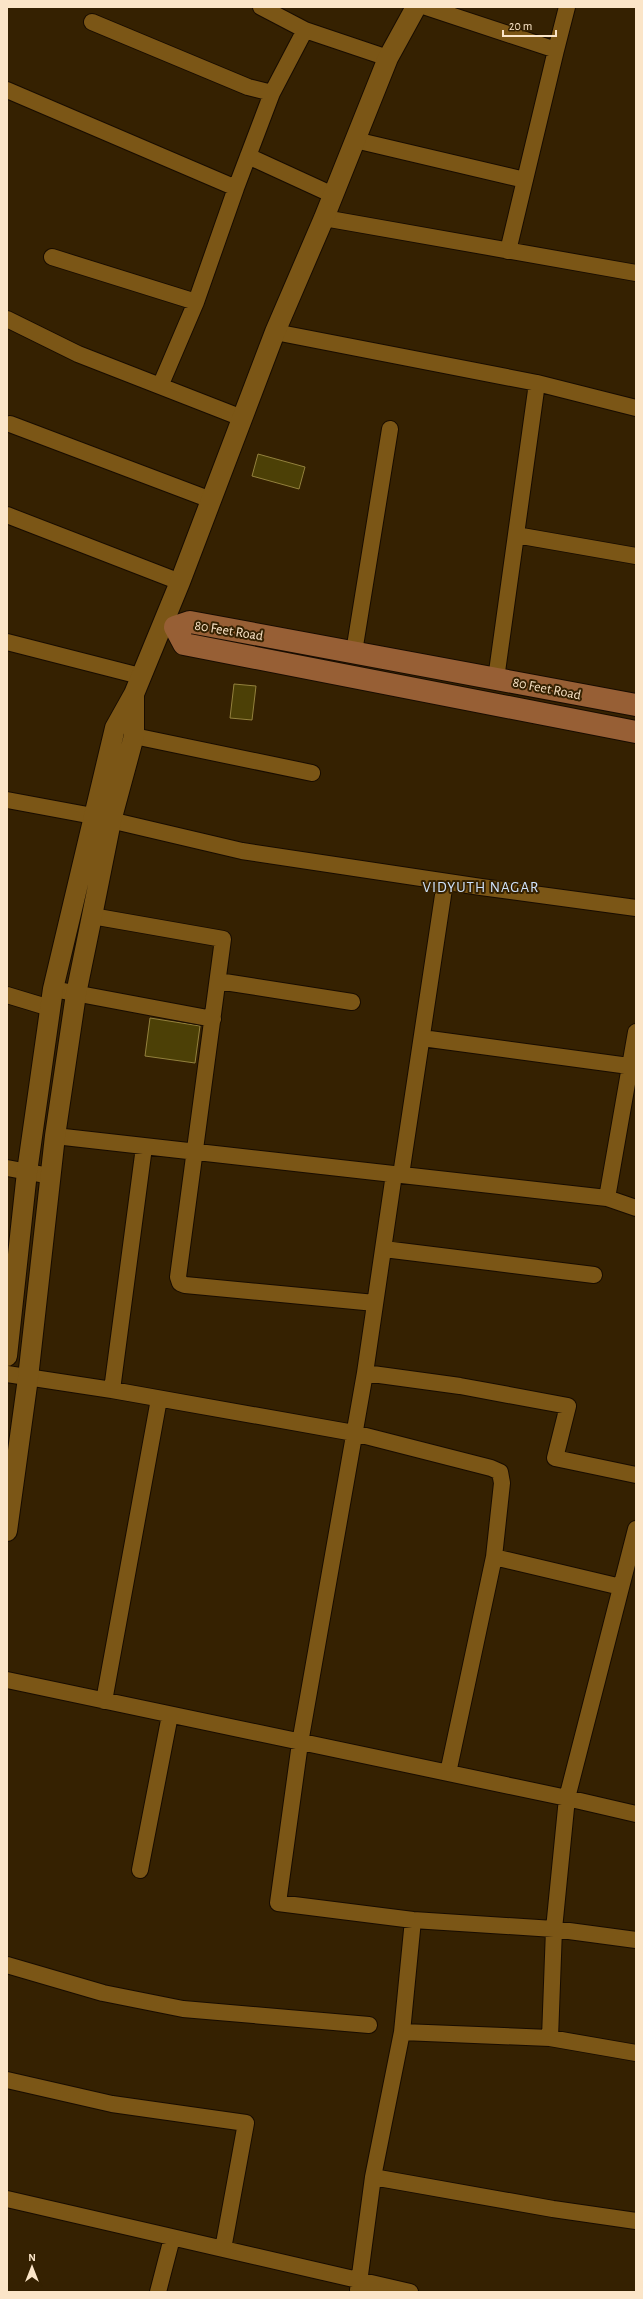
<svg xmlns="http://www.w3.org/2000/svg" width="643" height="2299" font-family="'Alegreya Sans',sans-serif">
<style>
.building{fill:#4c4006;stroke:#93813d}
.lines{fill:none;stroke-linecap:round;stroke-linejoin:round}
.minor-casing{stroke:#180c00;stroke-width:18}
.tertiary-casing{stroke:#180c00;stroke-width:22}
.secondary-casing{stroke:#180c00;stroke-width:24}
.minor{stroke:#7b5616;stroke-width:16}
.tertiary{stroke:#7b5616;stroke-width:20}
.secondary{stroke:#975f35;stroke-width:22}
.labels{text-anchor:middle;stroke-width:4;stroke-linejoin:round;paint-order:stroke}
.street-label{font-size:14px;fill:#fbe5c8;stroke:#352101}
.neighbourhood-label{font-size:15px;letter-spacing:1px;fill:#d0e3fc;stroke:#352101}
</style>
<rect width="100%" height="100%" fill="#352101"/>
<!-- building -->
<path class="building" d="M258 454 305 467 299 489 252 476Z
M234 684 256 686 252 720 230 718Z
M150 1018 200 1026 195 1063 145 1056Z"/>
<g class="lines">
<defs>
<path id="minor" d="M261 7 305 30 388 58
M426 7 556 50 508 251
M92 22 248 87 272 93
M556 50 567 7
M7 90 236 188
M355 140 525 180
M248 156 333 195
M324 218 636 273
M52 257 196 302
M7 319 78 354 242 418
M275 332 537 383 636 408
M161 384 196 302 236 188 272 93 305 30
M10 424 211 500
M7 515 180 582
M516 535 636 556
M7 642 140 676
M354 652 390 429
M496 679 537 383
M134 736 312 773
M7 800 93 816 242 851 481 887 636 908
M92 916 223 939 178 1277 180 1283 185 1285 375 1303
M218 981 352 1002
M53 989 213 1019
M7 995 50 1008
M636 1032 607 1198 636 1208
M422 1038 629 1066
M55 1136 607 1198
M7 1168 50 1176
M394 1174 365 1373 460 1386 568 1406 555 1458 636 1475
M401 1175 445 882
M384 1249 594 1275
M365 1373 300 1743 278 1903 413 1920 554 1929 550 2038 636 2053
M7 1374 112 1390 354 1433 491 1468 500 1472 502 1483 494 1557 448 1773
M112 1390 144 1147
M636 1529 567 1798 636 1814
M494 1557 621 1587
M7 1680 567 1798 554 1929 636 1940
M104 1701 159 1399
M140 1870 170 1715
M7 1965 103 1993 183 2009 369 2025
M402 2032 550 2038
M7 2080 112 2104 246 2123 223 2249
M373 2177 553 2209 636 2221
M7 2199 410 2292
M358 2290 373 2177 402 2032 413 1920
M158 2292 172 2238"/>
<path id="tertiary" d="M7 1356 27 1172 53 989 115 728 134 694 180 582 275 332 324 218 388 58 416 7
M7 1531 28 1378 55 1136 76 994 92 916 111 821 134 736V696"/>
<path id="secondary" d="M636 705 190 622 175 627 184 644 636 732"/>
</defs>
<!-- minor casing -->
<use href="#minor" class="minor-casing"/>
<!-- tertiary casing -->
<use href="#tertiary" class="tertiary-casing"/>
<!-- secondary casing -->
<use href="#secondary" class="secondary-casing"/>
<!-- minor -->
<use href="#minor" class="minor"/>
<!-- tertiary -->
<use href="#tertiary" class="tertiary"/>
<!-- secondary -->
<use href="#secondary" class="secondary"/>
</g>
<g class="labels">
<!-- street labels -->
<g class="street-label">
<text transform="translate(229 630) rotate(9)" y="5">80 Feet Road</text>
<text transform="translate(547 688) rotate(11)" y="5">80 Feet Road</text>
</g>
<!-- neighbourhood labels -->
<g class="neighbourhood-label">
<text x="481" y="892">VIDYUTH NAGAR</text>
</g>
</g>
<!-- border -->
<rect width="643" height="2299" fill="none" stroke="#fbe5c8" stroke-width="16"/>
<!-- north arrow -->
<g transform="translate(32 2267)" stroke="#352101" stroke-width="3" paint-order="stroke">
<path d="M0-3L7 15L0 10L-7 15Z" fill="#fbe5c8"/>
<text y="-6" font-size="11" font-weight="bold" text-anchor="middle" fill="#fbe5c8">N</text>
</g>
<!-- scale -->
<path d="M503 30v6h53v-6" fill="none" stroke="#fbe5c8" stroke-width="2"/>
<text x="509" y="30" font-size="12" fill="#fbe5c8" stroke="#352101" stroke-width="3" paint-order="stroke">20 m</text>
</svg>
